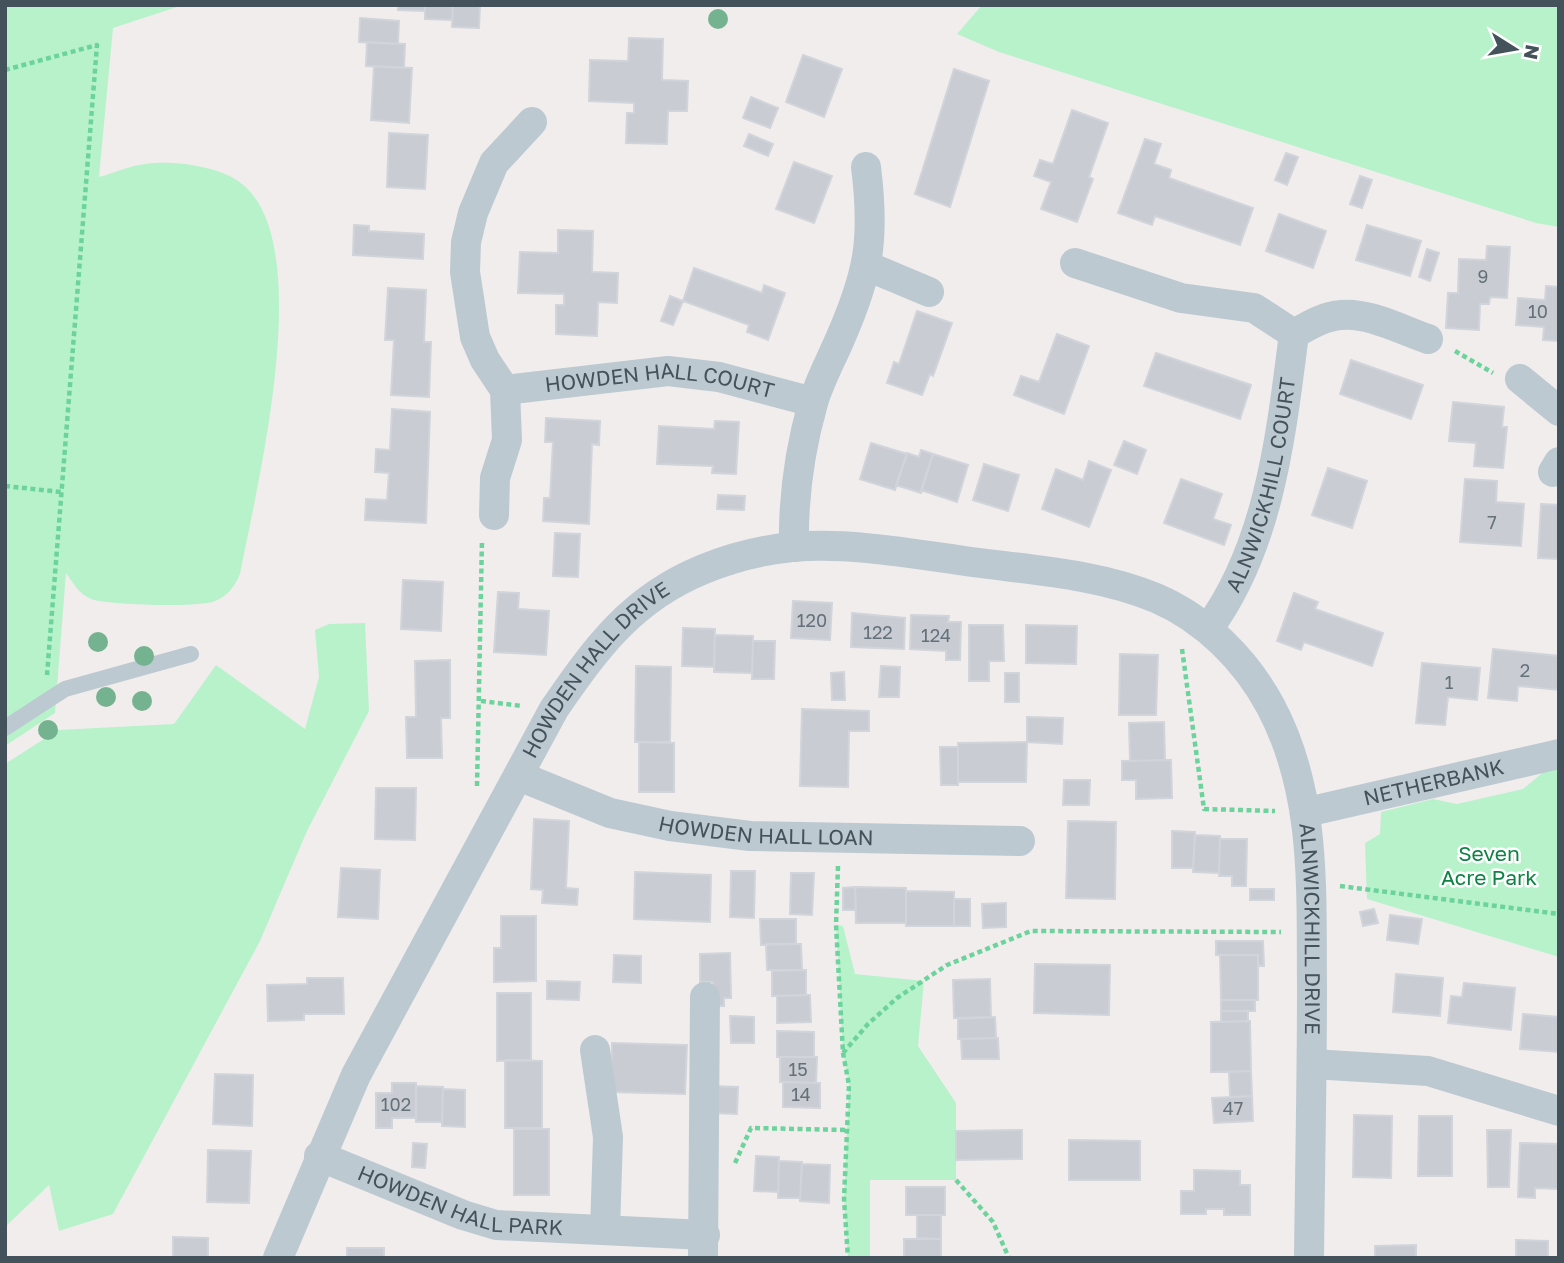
<svg xmlns="http://www.w3.org/2000/svg" width="1564" height="1263" font-family="'Golos Text',sans-serif">
<style>
.green{fill:#b8f2cb}
.building{fill:#c9cdd3;stroke:#d1d4da;stroke-width:2}
.lines{fill:none;stroke-linecap:round;stroke-linejoin:round}
.path{stroke:#6dd39c;stroke-width:4.5;stroke-dasharray:5 3.5;stroke-linecap:butt}
.service{stroke:#bdc9d1;stroke-width:16}
.minor{stroke:#bdc9d1;stroke-width:30}
.tree{fill:#75b390}
.labels{text-anchor:middle;stroke-width:5;stroke-linejoin:round;paint-order:stroke}
.number-label{font-size:18px;fill:#65717a}
.street-label{font-size:21px;fill:#44525c;stroke:#fff}
.park-label{font-size:21px;fill:#0f8344;stroke:#fff}
</style>
<rect width="100%" height="100%" fill="#f1eded"/>
<!-- green -->
<path class="green" d="M5 5H183L113 28 99 177C114 173 129 166 145 164 173 160 220 166 242 184 318 244 256 490 240 574 235 586 228 596 215 601 201 608 106 605 91 599 79 594 73 583 66 573L55 713 5 746Z
M982 5H1559V227L1536 223 999 52 957 34Z
M365 623 369 711 307 831 260 941 113 1214 59 1231 49 1185 5 1227V764L58 730 174 724 216 665 305 729 319 677 315 630 329 624Z
M1547 769 1559 770V957L1367 899 1365 843 1380 834 1381 812 1433 799 1457 804 1523 789Z
M836 925 843 926 855 974 924 981 918 1046 956 1103V1180H870V1258H848L844 1199 849 1085 843 1053Z"/>
<!-- building -->
<path class="building" d="M398 5H425V11L398 10Z
M425 5H453L452 20 425 19Z
M453 5H480L479 28 452 27Z
M360 18 399 21 398 44 359 42Z
M629 38 663 39 662 80 688 81 687 111H668L667 144 626 143 627 113H634V103L589 101 590 60 628 61Z
M367 42 405 44 404 68 366 66Z
M803 55 842 69 824 117 786 102Z
M374 66 412 68 409 123 371 120Z
M954 69 989 81 950 207 915 194Z
M751 97 778 108 770 128 743 118Z
M1072 110 1108 123 1089 177 1093 179 1077 222 1041 209 1051 182 1034 176 1040 160 1053 164Z
M389 133 428 135 425 189 387 187Z
M749 134 773 144 768 156 744 146Z
M1145 139 1161 144 1154 164 1171 170 1169 178 1253 208 1240 245 1155 216 1152 225 1118 213Z
M1286 153 1298 157 1287 185 1275 180Z
M794 162 832 176 814 223 776 209Z
M1360 176 1372 180 1362 208 1350 204Z
M1279 214 1326 231 1313 268 1266 251Z
M354 225 369 226V231L424 234 423 259 353 255Z
M1367 225 1421 241 1410 276 1356 260Z
M558 230 593 231 592 272 618 273 617 303 598 302 597 336 556 334V305H564V294L518 293 520 252 558 253Z
M1487 246 1510 247 1507 298 1490 297 1489 304H1480L1479 330 1446 328 1448 293H1458L1459 259 1486 260Z
M1427 249 1439 253 1430 281 1419 277Z
M694 268 762 293 764 285 785 293 768 340 747 332 749 325 683 301Z
M1546 286 1559 287V341L1543 340 1544 327 1516 325 1518 298 1545 300Z
M388 288 426 290 424 342H431L429 397 391 395 394 340H385Z
M670 296 683 301 673 325 661 321Z
M917 311 952 323 933 376 930 374 922 395 887 383 894 362 899 364Z
M1057 334 1089 346 1064 414 1014 395 1021 376 1039 382Z
M1156 353 1251 385 1240 419 1144 386Z
M1351 360 1423 385 1411 419 1340 394Z
M1453 402 1504 407 1502 427H1507L1503 468 1474 466 1476 443 1449 441Z
M392 409 430 412 426 523 365 520 366 499 387 500 389 473 375 472 376 449 390 450Z
M546 418 600 421 599 445 592 444 589 524 543 521 544 498H550L553 442H545Z
M715 421 739 422 736 474 712 473 713 466 657 464 659 426 714 429Z
M1124 441 1146 450 1137 474 1114 465Z
M871 443 907 454 895 490 860 479Z
M921 450 933 454 921 493 896 485 907 453 919 457Z
M933 454 968 465 957 502 921 490Z
M1089 461 1111 470 1089 527 1042 509 1056 469 1083 480Z
M984 464 1019 475 1008 511 973 500Z
M1328 468 1367 481 1352 528 1312 515Z
M1181 479 1222 494 1213 519 1231 525 1224 545 1164 523Z
M1465 479 1497 481 1496 502 1524 504 1521 546 1460 542Z
M718 495 745 496 744 510 717 509Z
M1541 504 1559 505V559L1538 558Z
M555 533 580 534 578 577 553 576Z
M403 580 443 582 441 631 401 629Z
M498 592 519 593 518 609 549 611 546 655 494 652Z
M1294 593 1318 602 1315 609 1383 633 1372 666 1304 642 1301 650 1277 641Z
M793 601 832 603 830 640 791 638Z
M852 613 905 618 904 649 851 647Z
M911 615 949 616 948 622H961L960 660H946V651L910 649Z
M969 625H1003L1004 661H989V681H969Z
M1026 625 1077 626 1076 664 1026 663Z
M683 628 715 629 714 667 682 666Z
M715 635 753 636 752 673 714 672Z
M753 641H775L774 679H752Z
M1493 649 1559 656V690L1518 686 1517 701 1488 698Z
M1120 654 1158 655 1156 715H1119Z
M450 660V718H441L442 758H407L406 717H416L415 661Z
M1422 663 1480 668 1477 700 1448 697 1445 725 1416 723Z
M636 666 671 667 670 742H635Z
M881 666 900 667 899 697H879Z
M844 672 845 700H832L831 673Z
M1005 673H1019V702H1005Z
M802 709 869 711V731H849L848 787 800 786Z
M1027 717 1063 718 1062 744 1027 742Z
M1164 722 1165 760 1130 761 1129 723Z
M639 742 674 743V792H639Z
M1027 742 1026 782H958V743Z
M940 747H958V785H941Z
M1171 760 1172 798 1136 799V780H1122V761Z
M1064 780H1090L1089 805H1063Z
M376 788H416L415 840 375 839Z
M534 819 569 821 566 888 578 889 577 905 542 903 543 890 531 889Z
M1068 821 1116 822 1115 899 1066 898Z
M1172 831 1195 832 1193 868H1172Z
M1195 835 1220 836 1219 873 1193 872Z
M1220 839H1247L1246 886H1232V876H1219Z
M341 868 380 870 378 919 338 917Z
M731 871H755L754 918 730 917Z
M635 872 711 875 710 922 634 919Z
M791 873H814L812 915 790 914Z
M855 887 906 888V923H856Z
M855 887 856 910H843V888Z
M1250 889H1274V900H1250Z
M906 891 954 892V926H906Z
M954 899H970V926H954Z
M1006 903V927L983 928 982 904Z
M1374 909 1378 923 1363 926 1360 912Z
M1390 915 1422 919 1418 944 1387 940Z
M501 916H536V981L494 982V948H501Z
M760 919H796V944L761 945Z
M1216 941H1263L1264 966 1258 965V955H1216Z
M766 944H801L802 970H767Z
M730 953 731 998H724V1006H714L713 982H700V954Z
M614 955 641 956V983L613 982Z
M1220 955H1258V1000H1221Z
M1035 964 1110 965 1109 1015 1034 1013Z
M806 970V995L772 996V971Z
M1396 974 1443 978 1440 1016 1393 1012Z
M307 978H343L344 1014H304V1020L268 1021 267 985 307 984Z
M990 979 991 1017 954 1018 953 980Z
M547 981 580 982 579 1000 547 999Z
M1464 983 1515 988 1511 1030 1448 1023 1451 996 1462 997Z
M497 993H531V1060L497 1061Z
M810 995 811 1022 777 1023V996Z
M1221 1000H1255V1011H1221Z
M1221 1011H1248V1021L1221 1022Z
M1523 1014 1559 1017V1052L1520 1049Z
M730 1016 754 1017V1043H731Z
M995 1017 996 1038 958 1039V1019Z
M1250 1021 1251 1071 1211 1072V1022Z
M777 1031 814 1032V1057H777Z
M998 1038 999 1059H962L961 1039Z
M612 1043 687 1045 685 1094 611 1092Z
M780 1057H817L816 1083 780 1082Z
M505 1060 542 1061V1128H505Z
M1251 1071 1252 1096 1230 1097 1229 1072Z
M215 1074 253 1075 252 1126 213 1124Z
M783 1082 820 1083V1108L783 1107Z
M392 1083H416V1118H392V1128H376V1093H392Z
M416 1086 443 1087 442 1122H416Z
M713 1086 738 1087 737 1114 712 1113Z
M443 1089 465 1090V1127L442 1126Z
M1252 1096 1253 1121 1214 1123 1212 1098Z
M1354 1115 1392 1116 1391 1178 1353 1177Z
M1419 1116H1452V1176H1418Z
M514 1129H549V1195H514Z
M1022 1130V1159L956 1160V1131Z
M1487 1130H1511L1509 1187H1488Z
M1069 1140 1140 1141V1180H1069Z
M413 1143 427 1144 425 1168 412 1167Z
M1520 1143 1559 1144V1189L1535 1188V1198L1518 1197Z
M208 1150 251 1151 249 1203 207 1202Z
M756 1156 779 1157 778 1192 754 1191Z
M779 1161 802 1162 800 1198H778Z
M802 1164 830 1165 829 1203 800 1201Z
M1194 1170 1240 1171V1185H1250V1215H1224V1209H1206V1214H1181V1191H1194Z
M906 1187H945V1215H906Z
M917 1215H941V1239L917 1238Z
M173 1237 208 1238V1258H173Z
M904 1239H941V1258H904Z
M1516 1240 1548 1241V1258H1516Z
M1416 1245V1258H1375V1246Z
M347 1248H384V1258H347Z"/>
<g class="lines">
<!-- path -->
<path class="path" d="M5 70 97 45 47 675
M1455 351 1493 373
M5 486 61 492
M1182 649 1204 809 1275 811
M481 701 522 706
M477 786 482 540
M838 866 836 925 843 1053 849 1085 844 1199 848 1258
M1340 886 1559 914
M843 1053 868 1024 897 998 947 965 1031 931 1281 932
M735 1163 751 1128 847 1130
M956 1180 993 1222 1009 1258"/>
<!-- service -->
<path class="service" d="M5 728 65 689 191 654"/>
<!-- minor -->
<g class="minor">
<path d="M1075 263 1181 298 1254 308 1294 334C1308 326 1324 316 1341 315 1368 312 1402 330 1428 339"/>
<path d="M867 266 929 292"/>
<path d="M1520 379 1559 411"/>
<path id="s1" d="M505 390 668 371 719 377 813 402"/>
<path d="M1553 472 1559 462"/>
<path d="M494 515 495 478 507 440 505 390 485 360 475 337 465 272 466 242 473 213 494 163 532 122"/>
<path d="M794 547C793 500 800 449 813 403 819 382 831 360 840 339 869 273 875 239 866 167"/>
<path id="s2" d="M1208 629C1270 545 1281 434 1294 334"/>
<path id="s3" d="M519 776 610 813 670 826 750 836 1020 841"/>
<path id="s4" d="M1307 812 1559 754"/>
<path d="M595 1050 608 1137 605 1230"/>
<path d="M1312 1064 1428 1071 1559 1111"/>
<path id="s5" d="M319 1156 463 1215 496 1225 705 1235"/>
<path id="s6" d="M278 1258 356 1075 554 709C596 648 632 598 704 569 731 558 763 550 792 547 851 542 914 554 972 562 1033 570 1099 574 1156 598 1205 619 1246 660 1271 707 1317 794 1311 890 1312 986 1312 1077 1310 1167 1309 1258"/>
<path d="M703 1258 705 997"/>
</g>
</g>
<!-- trees -->
<g class="tree">
<circle cx="718" cy="19" r="10"/>
<circle cx="98" cy="642" r="10"/>
<circle cx="144" cy="656" r="10"/>
<circle cx="106" cy="697" r="10"/>
<circle cx="142" cy="701" r="10"/>
<circle cx="48" cy="730" r="10"/>
</g>
<g class="labels">
<!-- number labels -->
<g class="number-label">
<text x="1483" y="283">9</text>
<text x="1538" y="318">10</text>
<text x="1492" y="529">7</text>
<text x="812" y="627">120</text>
<text x="878" y="639">122</text>
<text x="936" y="642">124</text>
<text x="1525" y="677">2</text>
<text x="1449" y="689">1</text>
<text x="798" y="1076">15</text>
<text x="801" y="1101">14</text>
<text x="396" y="1111">102</text>
<text x="1233" y="1115">47</text>
</g>
<!-- street labels -->
<g class="street-label">
<text dy="7" stroke="none"><textPath href="#s1" startOffset="156">HOWDEN HALL COURT</textPath></text>
<text dy="7" stroke="none"><textPath href="#s2" startOffset="156">ALNWICKHILL COURT</textPath></text>
<text dy="7" stroke="none"><textPath href="#s6" startOffset="672">HOWDEN HALL DRIVE</textPath></text>
<text dy="7" stroke="none"><textPath href="#s4" startOffset="130">NETHERBANK</textPath></text>
<text dy="7" stroke="none"><textPath href="#s3" startOffset="256">HOWDEN HALL LOAN</textPath></text>
<text dy="7" stroke="none"><textPath href="#s6" startOffset="1673">ALNWICKHILL DRIVE</textPath></text>
<text dy="7" stroke="none"><textPath href="#s5" startOffset="150">HOWDEN HALL PARK</textPath></text>
</g>
<!-- park labels -->
<g class="park-label">
<text x="1489" y="861">Seven<tspan x="1489" dy="24">Acre Park</tspan></text>
</g>
</g>
<!-- border -->
<rect width="1564" height="1263" fill="none" stroke="#44525c" stroke-width="14"/>
<!-- north arrow -->
<g transform="translate(1515 49) rotate(101)" stroke="#ffffff" stroke-width="5" paint-order="stroke">
<path d="M0-5L12 26L0 18L-12 26Z" fill="#44525c"/>
<text y="-10" font-size="19" font-weight="bold" text-anchor="middle" fill="#44525c">N</text>
</g>
</svg>
